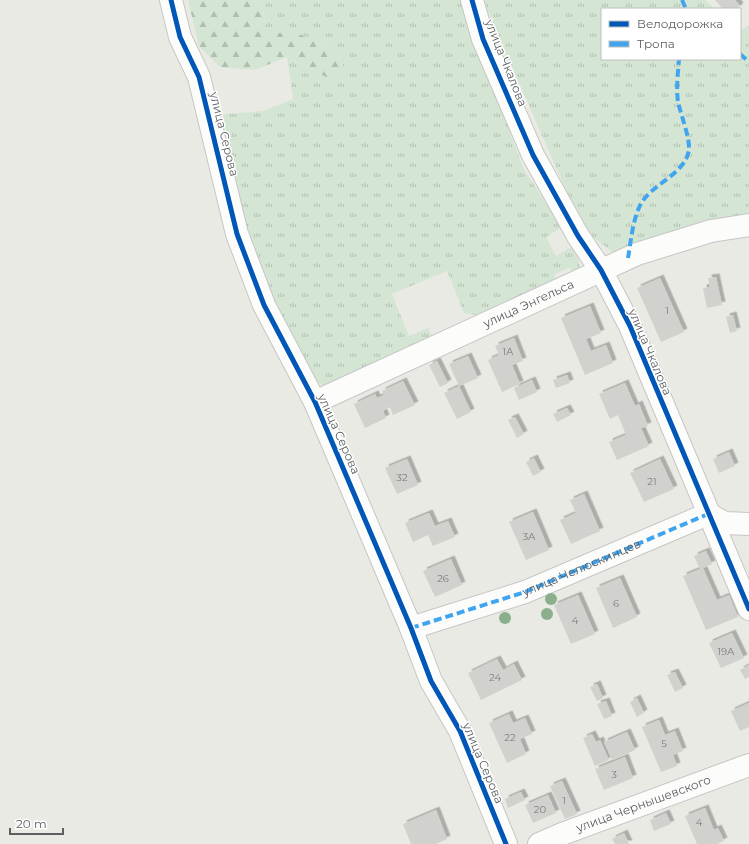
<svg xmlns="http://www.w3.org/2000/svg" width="749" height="844" font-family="Montserrat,sans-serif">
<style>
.grass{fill:url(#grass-tufts)}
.forest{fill:url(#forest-firs)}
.building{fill:#d1d1ce;filter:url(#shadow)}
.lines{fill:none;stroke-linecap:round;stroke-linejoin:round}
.minor-casing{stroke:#c6c6c6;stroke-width:24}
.minor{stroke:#fcfcfb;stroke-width:22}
.quiet{stroke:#40a5ee;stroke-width:4;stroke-dasharray:8 4;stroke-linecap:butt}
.cycleway-casing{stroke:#fff;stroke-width:8}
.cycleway{stroke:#0057b8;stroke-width:5}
.tree{fill:#8baf8d}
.labels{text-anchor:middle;stroke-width:3;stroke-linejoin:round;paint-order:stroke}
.number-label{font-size:10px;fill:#7a7c7e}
.street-label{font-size:12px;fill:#5c5e62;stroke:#fff}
</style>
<defs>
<pattern id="grass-tufts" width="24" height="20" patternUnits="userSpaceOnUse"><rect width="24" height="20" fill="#d4e6d3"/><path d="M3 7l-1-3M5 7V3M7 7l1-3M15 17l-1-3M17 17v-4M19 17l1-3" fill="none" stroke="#afbeaf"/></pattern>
<pattern id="forest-firs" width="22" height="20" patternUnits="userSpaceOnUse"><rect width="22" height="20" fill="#d4e6d3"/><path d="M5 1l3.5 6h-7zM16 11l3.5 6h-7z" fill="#afbeaf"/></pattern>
<filter id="shadow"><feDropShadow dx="3.5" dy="-3.5" stdDeviation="0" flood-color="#0004"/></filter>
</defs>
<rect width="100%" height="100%" fill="#eaeae5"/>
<!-- grass -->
<path class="grass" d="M261 0H460L524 170 562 227 546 237 556 256 573 246 579 261 580 271 573 275 570 267 554 275 559 283 488 317 464 313 447 271 392 294 409 336 428 328 433 339 326 387 308 377 261 275 216 115 263 111 293 99 287 57 330 79 332 49 301 35 267 32Z
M484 0H705L715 9H602V59H740V30L749 26V220L723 223 613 253 587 232 562 181 487 10Z"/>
<!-- forest -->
<path class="forest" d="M188 0H261L267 32 301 35 332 49 345 68 330 79 287 57 255 70 220 67 199 46Z"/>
<!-- building -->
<path class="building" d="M715 0H735L740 6 737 9H723Z
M716 277 722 305 707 308 703 288 710 287 708 278Z
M660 278 684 332 661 342 637 288Z
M590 306 601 333 586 339 591 351 606 345 613 363 585 375 561 318Z
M733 315 737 331 730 333 726 317Z
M514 338 523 361 512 365 520 384 502 392 488 360 499 355 495 346Z
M468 356 478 378 459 386 449 364Z
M437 361 448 383 440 387 429 365Z
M567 375 570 383 556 388 553 380Z
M532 380 537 392 519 400 514 388Z
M403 381 415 405 393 415 390 407 383 411 386 418 365 428 354 404 375 394 377 398 384 395 382 391Z
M625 383 635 406 639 404 648 426 641 428 649 446 617 460 609 442 626 435 618 415 610 419 599 394Z
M459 386 471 412 457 419 444 393Z
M567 408 571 415 557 422 553 414Z
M515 417 524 434 517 438 508 420Z
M729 452 735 466 719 473 713 459Z
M534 458 541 472 533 476 526 462Z
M407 459 418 485 397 494 385 468Z
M660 459 674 489 644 502 630 473Z
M584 494 600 531 571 544 560 520 576 513 570 500Z
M533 512 549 550 526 560 509 522Z
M429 513 435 526 448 521 455 537 433 546 428 535 413 542 405 523Z
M706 551 712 564 703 568 717 600 729 595 738 617 706 630 683 576 700 569 694 556Z
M451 559 462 585 435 597 423 571Z
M620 578 637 617 613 628 596 588Z
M578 595 595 634 571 644 554 605Z
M732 633 744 658 721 668 709 643Z
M497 659 503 670 514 664 522 680 481 700 468 673Z
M749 665V677L745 679 740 670Z
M675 672 683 688 675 692 667 675Z
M597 684 603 698 597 701 590 687Z
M637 698 644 713 637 717 630 702Z
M606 701 612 716 604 719 597 704Z
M749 703V727L740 731 731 711Z
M509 714 513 723 525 718 532 734 520 739 526 754 507 763 489 723Z
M659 720 665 735 675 731 683 751 673 755 677 766 661 772 642 727Z
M627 732 635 750 612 760 604 742Z
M592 734 596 742 600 740 609 760 595 766 583 738Z
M625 757 633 778 604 790 595 769Z
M562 781 577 814 565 819 550 786Z
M521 792 525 800 508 808 505 799Z
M548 795 556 813 533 823 525 805Z
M705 808 714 830 718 828 724 841 717 844H697L685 816Z
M436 810 447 839 436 844H411L403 824Z
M666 813 671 824 654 831 650 820Z
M624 833 629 844H615L612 839Z"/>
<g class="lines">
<defs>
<g id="minor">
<path d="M171 0 180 37 199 77 237 234 264 305 315 402 411 628 431 681 460 731 506 844"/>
<path d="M472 0 483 39 533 155 578 236 601 270 630 326 749 609"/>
<path id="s1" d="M315 402 637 254 711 231 749 225"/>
<path d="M411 628 525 592 708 514 725 523 749 524"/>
<path id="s2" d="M539 844 562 834 749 765"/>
</g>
</defs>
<!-- minor casing -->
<use href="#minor" class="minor-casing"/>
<!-- minor -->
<use href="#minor" class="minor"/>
<!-- quiet -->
<g class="quiet">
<path d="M682 0 686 9"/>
<path d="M740 54 749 62"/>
<path d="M628 258C631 241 633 216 642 202 654 183 685 174 689 150 690 138 681 115 678 102 676 88 678 73 679 59"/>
<path id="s3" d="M411 628 525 592 708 514"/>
</g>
<defs>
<path id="cycleway" d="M171 0 180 37 199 77 237 234 264 305 315 402 411 628 431 681 460 731 506 844
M472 0 483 39 533 155 578 236 601 270 630 326 749 609"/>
</defs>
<!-- cycleway casing -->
<use href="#cycleway" class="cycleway-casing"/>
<!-- cycleway -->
<use href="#cycleway" class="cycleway"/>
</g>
<!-- trees -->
<g class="tree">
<circle cx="551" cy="599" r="6"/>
<circle cx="547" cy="614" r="6"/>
<circle cx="505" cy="618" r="6"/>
</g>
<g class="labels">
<!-- number labels -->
<g class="number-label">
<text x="667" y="314">1</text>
<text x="508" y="355">1А</text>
<text x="402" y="481">32</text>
<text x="652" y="485">21</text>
<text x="529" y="540">3А</text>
<text x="443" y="582">26</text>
<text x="616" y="607">6</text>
<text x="575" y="624">4</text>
<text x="726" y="655">19А</text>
<text x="495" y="681">24</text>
<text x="510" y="741">22</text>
<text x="664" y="747">5</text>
<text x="614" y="778">3</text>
<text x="564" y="804">1</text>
<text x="540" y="813">20</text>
<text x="699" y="826">4</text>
</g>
<!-- street labels -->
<g class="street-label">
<text transform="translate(506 63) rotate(68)" y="4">улица Чкалова</text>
<text transform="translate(224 134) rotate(76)" y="4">улица Серова</text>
<text dy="4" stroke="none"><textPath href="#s1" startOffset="235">улица Энгельса</textPath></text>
<text transform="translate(650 352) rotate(67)" y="4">улица Чкалова</text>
<text transform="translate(339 434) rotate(66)" y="4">улица Серова</text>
<text dy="4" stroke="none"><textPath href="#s3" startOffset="181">улица Челюскинцев</textPath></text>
<text transform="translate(483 763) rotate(67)" y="4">улица Серова</text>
<text dy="4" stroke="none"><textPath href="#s2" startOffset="112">улица Чернышевского</textPath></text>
</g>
</g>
<!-- legend -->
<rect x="601" y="8" width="140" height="52" fill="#ffffff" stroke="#bebfc0"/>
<rect x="609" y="21" width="20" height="6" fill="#0057b8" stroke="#bebfc0"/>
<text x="637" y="28" font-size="12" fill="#5c5e62">Велодорожка</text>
<rect x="609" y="41" width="20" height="6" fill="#40a5ee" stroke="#bebfc0"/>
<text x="637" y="48" font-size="12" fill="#5c5e62">Тропа</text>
<!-- scale -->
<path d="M10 828v6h53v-6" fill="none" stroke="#5c5e62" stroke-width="2"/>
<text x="16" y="828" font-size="12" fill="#5c5e62" stroke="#ffffff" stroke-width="3" paint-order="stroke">20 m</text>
</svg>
